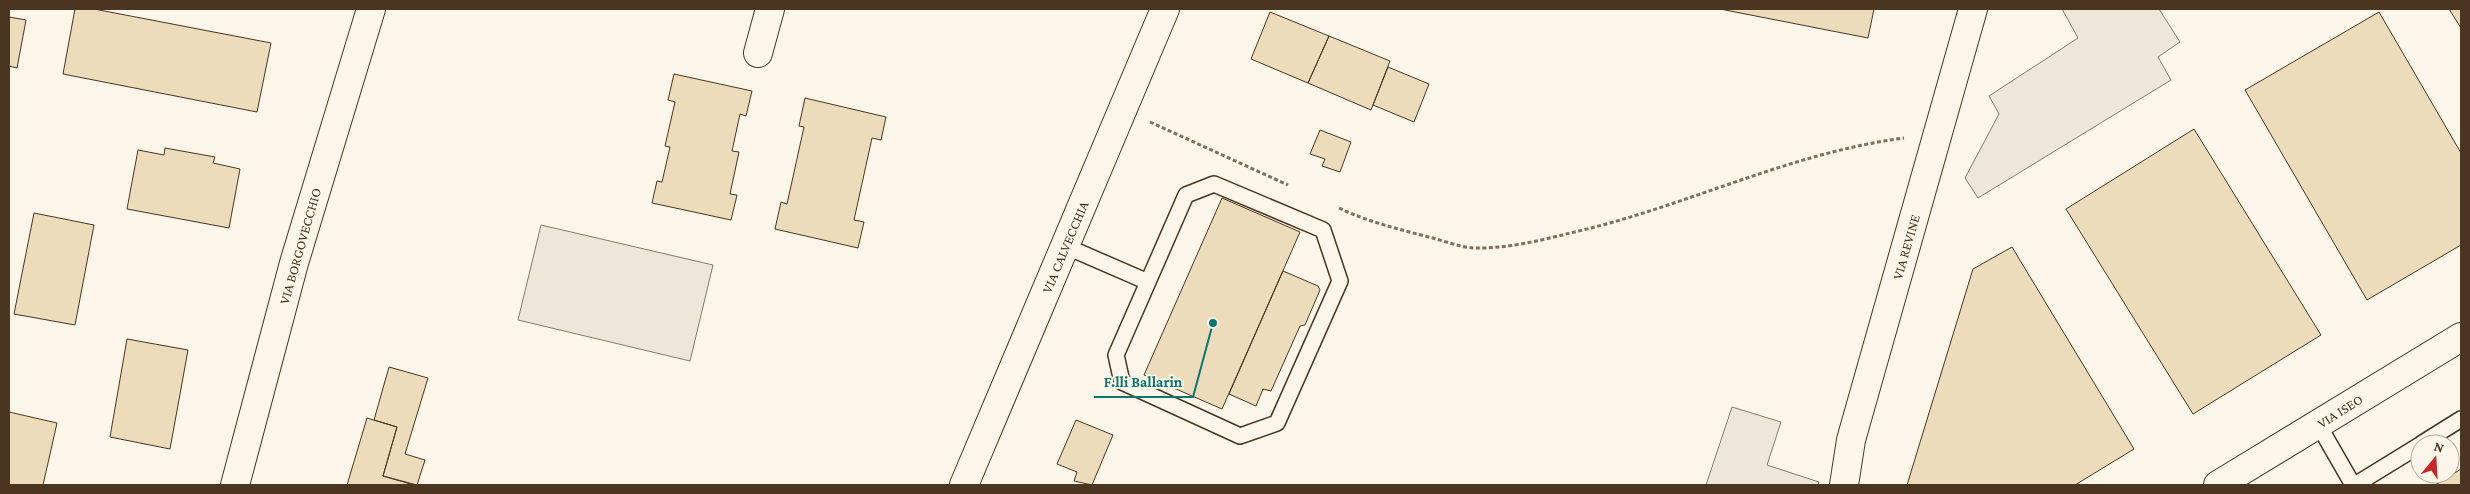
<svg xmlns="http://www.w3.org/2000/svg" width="2470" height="494" font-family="'Crimson Pro',serif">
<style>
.grass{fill:#ede6d9;stroke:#887966}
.parking{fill:#ede7d9;stroke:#887966}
.building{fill:#ecdcbc;stroke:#4a3520}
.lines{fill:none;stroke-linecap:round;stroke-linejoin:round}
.lane-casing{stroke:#4a3520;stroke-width:18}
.street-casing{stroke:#4a3520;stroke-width:30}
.secondary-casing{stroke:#4a3520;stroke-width:30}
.path{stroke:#7f6f5c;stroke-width:3;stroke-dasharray:4 2.5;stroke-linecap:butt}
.lane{stroke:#fbf6e9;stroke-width:15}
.street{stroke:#fbf6e9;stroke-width:28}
.secondary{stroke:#fbf6e9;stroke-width:28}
.labels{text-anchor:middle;stroke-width:4;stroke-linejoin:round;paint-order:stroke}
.street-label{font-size:14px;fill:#4a3520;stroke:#fbf6e9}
.leader{fill:none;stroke:#0f766e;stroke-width:2}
.callout-dot{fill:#0f766e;stroke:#fbf6e9;stroke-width:2}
.callout-label{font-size:15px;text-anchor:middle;font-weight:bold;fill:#0f766e;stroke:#fbf6e9;stroke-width:4;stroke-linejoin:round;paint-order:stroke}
</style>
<rect width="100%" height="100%" fill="#fbf6e9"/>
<!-- grass -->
<path class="grass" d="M541 225 713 265 690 361 518 320Z"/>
<!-- parking -->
<path class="parking" d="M2062 9H2159L2180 42 2158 57 2171 80 1978 198 1965 178 1999 114 1989 96 2078 38Z
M1732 407 1781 422 1767 465 1819 482 1818 485H1706Z"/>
<!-- building -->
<path class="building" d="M75 9H94L271 43 257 112 63 74Z
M1720 9H1874L1868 38Z
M2449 9H2461V28Z
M1270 12 1329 36 1308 83 1251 59Z
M2379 12 2461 153V245L2367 300 2245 90Z
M9 17 26 20 17 68 9 66Z
M1329 36 1390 61 1371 110 1308 83Z
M1388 67 1429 84 1414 122 1373 105Z
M674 74 752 91 746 116 740 114 732 151 739 152 730 194 737 195 731 220 652 203 657 181 662 182 670 147 665 146 675 102 668 100Z
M805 98 886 117 881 140 872 138 854 220 864 222 858 248 775 229 781 202 787 204 804 127 799 126Z
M2194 129 2321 335 2193 414 2066 209Z
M1320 130 1351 142 1340 172 1322 166 1325 159 1310 154Z
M165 148 215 157 213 163 240 169 229 228 127 209 138 150 164 155Z
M1222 198 1300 232 1222 409 1144 375Z
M34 213 94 225 75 325 14 314Z
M2012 247 2134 449 2075 485H1907L1973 269Z
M1283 271 1318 286 1320 290 1305 325 1300 326 1271 391 1263 389 1256 406 1229 394Z
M127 339 188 350 170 449 110 437Z
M389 367 428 378 405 454 425 460 417 485 383 476 397 427 374 420Z
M9 412 57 423 43 485H9Z
M367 418 397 427 383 476 414 485H347Z
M1076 420 1113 435 1092 485 1074 481 1077 472 1057 464Z
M2461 469V485H2435Z"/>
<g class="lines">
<defs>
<path id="lane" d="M1065 246 1148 282 1116 355 1122 382 1240 436 1277 423 1340 281 1323 230 1214 184 1186 195 1148 282
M2318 424 2353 485
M2421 444 2461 419
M2355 485 2420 445"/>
<path id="street" d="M758 53 770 9
M235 485 294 263 371 9
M1844 485 1851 440 1973 9
M2218 485 2461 337"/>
<path id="secondary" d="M964 485 1165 9"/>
</defs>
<!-- lane casing -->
<use href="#lane" class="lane-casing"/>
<!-- street casing -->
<use href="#street" class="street-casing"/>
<!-- secondary casing -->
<use href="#secondary" class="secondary-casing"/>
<!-- path -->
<path class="path" d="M1150 122 1288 185
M1339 208C1370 223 1403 230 1436 239 1447 242 1461 247 1473 248 1504 249 1539 241 1570 233 1683 208 1788 153 1904 138"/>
<!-- lane -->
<use href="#lane" class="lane"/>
<!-- street -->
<use href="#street" class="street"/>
<!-- secondary -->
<use href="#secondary" class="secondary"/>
</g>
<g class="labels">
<!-- street labels -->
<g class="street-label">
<text transform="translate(300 246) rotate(-74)" y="5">VIA BORGOVECCHIO</text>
<text transform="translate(1065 247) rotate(-67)" y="5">VIA CALVECCHIA</text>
<text transform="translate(1906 247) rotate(-74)" y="5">VIA REVINE</text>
<text transform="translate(2340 411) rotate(-32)" y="5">VIA ISEO</text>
</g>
</g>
<!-- callouts -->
<path class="leader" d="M1213 323L1193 397H1094"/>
<circle class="callout-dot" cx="1213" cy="323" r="5"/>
<g class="callout-label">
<text x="1143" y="387">F.lli Ballarin</text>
</g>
<!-- border -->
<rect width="2470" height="494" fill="none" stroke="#4a3520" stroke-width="20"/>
<!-- north arrow -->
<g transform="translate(2435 459) rotate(18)"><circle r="24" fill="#fbf6e9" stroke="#b4a999"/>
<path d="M0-4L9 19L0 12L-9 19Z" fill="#c62828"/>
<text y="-8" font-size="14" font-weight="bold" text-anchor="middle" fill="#4a3520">N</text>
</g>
</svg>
